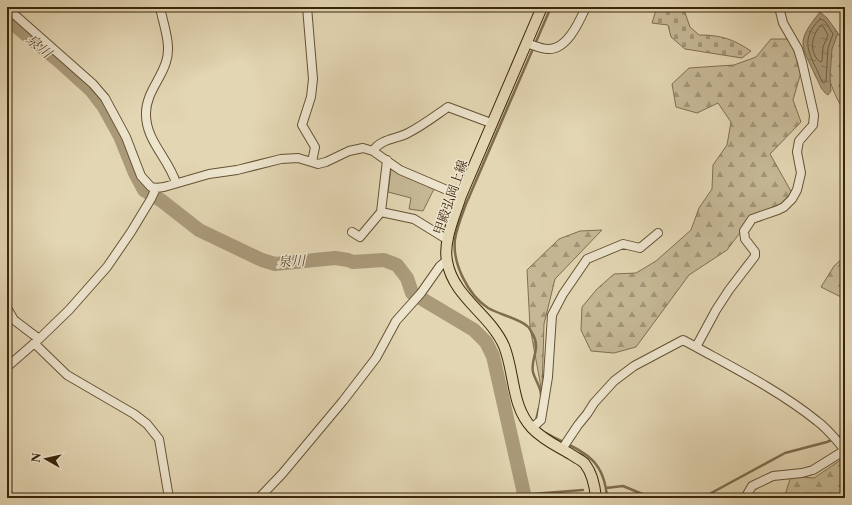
<svg xmlns="http://www.w3.org/2000/svg" width="852" height="505" font-family="'Libre Caslon Text','Noto Serif JP',serif">
<style>
.forest{fill:url(#forest-firs);stroke:#806f50}
.cemetery{fill:url(#cemetery-stones);stroke:#806f50}
.green{fill:#c6b896;stroke:#806f50}
.water{fill:url(#water-ripples);stroke:#7e6c4d}
.lines{fill:none;stroke-linecap:round;stroke-linejoin:round}
.shore{stroke:#726042;stroke-width:1}
.stream{stroke:#7e6c4d;stroke-width:2.5}
.river{stroke:#aa9a7a;stroke-width:14}
.minor-casing{stroke:#655234;stroke-width:10}
.major-casing{stroke:#3b260a;stroke-width:12}
.minor{stroke:#ede4ce;stroke-width:8}
.major{stroke:#e3d6b3;stroke-width:10}
.labels{text-anchor:middle;stroke-width:3;stroke-linejoin:round;paint-order:stroke}
.street-label{font-size:13px;fill:#3b260a;stroke:#ede4ce}
.water-label{font-size:14px;font-style:italic;fill:#5c492c;stroke:#ede4ce}
</style>
<defs>
<pattern id="forest-firs" width="22" height="20" patternUnits="userSpaceOnUse"><rect width="22" height="20" fill="#c6b896"/><path d="M5 1l3.5 6h-7zM16 11l3.5 6h-7z" fill="#a29579"/></pattern>
<pattern id="cemetery-stones" width="16" height="16" patternUnits="userSpaceOnUse"><rect width="16" height="16" fill="#c6b896"/><path d="M2 7V4a2 2 0 0 1 4 0v3zM10 15v-3a2 2 0 0 1 4 0v3z" fill="#a29579"/></pattern>
<pattern id="water-ripples" width="26" height="14" patternUnits="userSpaceOnUse"><rect width="26" height="14" fill="#aa9a7a"/><path d="M2 4q2-2 4 0t4 0M15 11q2-2 4 0t4 0" fill="none" stroke="#8c7d62"/></pattern>
</defs>
<rect width="100%" height="100%" fill="#e3d6b3"/>
<filter id="stains"><feTurbulence type="fractalNoise" baseFrequency=".005" numOctaves="4"/><feColorMatrix values="0 0 0 0 .2 0 0 0 0 .09 0 0 0 0 .02 0 0 0 .5 -.17"/></filter>
<radialGradient id="worn" r=".72"><stop offset=".6" stop-color="#630" stop-opacity="0"/><stop offset="1" stop-color="#630" stop-opacity=".3"/></radialGradient>
<!-- forest -->
<path class="forest" d="M845 34V112C836 100 824 71 826 56 827 49 830 42 832 35Z
M771 39H794L805 58 793 100 801 122 770 154 792 193 776 208 754 214 727 250 689 275 636 347 614 353 591 351 581 330 582 307 597 289 614 274 636 273 656 261 691 230 699 208 712 189 713 165 727 145 731 122 718 103 697 113 676 107 672 84 689 68 734 65 756 57Z
M602 230 555 279 544 324 542 393 530 327 527 270 559 239 580 231Z
M845 256V299L821 287 834 266Z
M845 457V498H784L791 476 814 478Z"/>
<!-- cemetery -->
<path class="cemetery" d="M657 7H683L690 27 699 35C721 35 733 39 751 51L742 58 685 49 671 37 668 25 652 23Z"/>
<!-- green -->
<path class="green" d="M391 169 434 189 423 211 409 209 411 198 388 192Z"/>
<!-- water -->
<path class="water" d="M820 12 827 18 838 33 832 49 830 76 831 91 828 95C821 91 820 84 816 77 801 44 795 43 820 12Z"/>
<g class="lines">
<!-- shore -->
<path class="shore" d="M820 19 825 21 833 34 828 48 826 81 824 83 822 82C813 57 796 43 820 19Z
M820 26H823L828 35 823 47 822 61 820 62C809 52 811 37 820 26Z"/>
<!-- stream -->
<path class="stream" d="M819 7 820 12
M541 395C541 387 535 380 533 372 530 358 542 349 532 333 531 331 529 327 527 326 520 319 498 314 488 308 468 295 452 263 455 239 457 227 462 215 466 204L551 7
M536 420 539 408
M546 433C578 451 604 454 607 498
M606 488 623 486 652 498
M524 493 532 494 583 490
M702 498 785 453 827 442 845 434"/>
<!-- river -->
<path class="river" d="M7 19 59 61 91 90 104 107 120 136 135 173 144 190 162 201 199 230 262 260 275 264 335 258 348 260 353 262 384 260 397 265 407 278 412 293 474 330 486 342 493 356 525 498"/>
<defs>
<path id="minor" d="M160 7C163 24 172 45 166 62 161 79 146 94 146 113 145 140 169 159 176 183
M307 7 313 79 311 97 302 125 315 147 312 162
M7 8 93 84 105 98 126 137 141 176 151 187 156 188 164 187 209 174 237 170 281 159 298 158 318 164 326 162 349 151 363 148 373 151 400 170 461 196
M526 43C533 45 541 49 548 49 567 50 579 22 586 7
M373 151C380 139 397 139 408 133 422 126 435 116 448 107L491 123
M381 212 414 219 448 240
M352 232 360 237 381 212 387 160
M7 308 14 320 39 339 69 310 107 267 131 232 151 199 156 188
M34 343 67 375 134 414 147 424 159 439 169 498
M696 347C736 369 781 392 817 421 828 429 836 440 845 450
M7 367 38 340
M532 428 541 420 548 377 552 315 563 294 587 259 623 244 640 248 658 233
M562 449 578 425 587 414 594 403 614 381 634 366 683 340 696 347 716 310 729 290 755 256V252L745 239 744 231 752 219 778 210 784 207 792 199 797 190 801 173 797 152 799 141 813 125 814 115 802 62 798 49 783 23 779 7
M259 498 282 474 343 401 376 358 396 321 421 293 440 266 446 261
M745 498 752 486 773 476 802 473 813 470 845 450"/>
<path id="major" d="M542 7 461 196C455 215 443 241 447 261 453 297 490 314 504 346 515 373 511 406 532 428 543 440 559 447 572 455 576 458 582 460 585 464 592 473 595 487 596 498"/>
</defs>
<!-- minor casing -->
<use href="#minor" class="minor-casing"/>
<!-- major casing -->
<use href="#major" class="major-casing"/>
<!-- minor -->
<use href="#minor" class="minor"/>
<!-- major -->
<use href="#major" class="major"/>
</g>
<g class="labels">
<!-- street labels -->
<g class="street-label">
<text transform="translate(450 197) rotate(-71)" y="5">甲殿弘岡上線</text>
</g>
<!-- water labels -->
<g class="water-label">
<text transform="translate(39 46) rotate(40)" y="5">泉川</text>
<text transform="translate(291 261) rotate(-2)" y="5">泉川</text>
</g>
</g>
<!-- margin -->
<rect width="852" height="505" fill="none" stroke="#e3d6b3" stroke-width="24"/>
<rect x="8" y="8" width="836" height="489" fill="none" stroke="#3b260a" stroke-width="2"/>
<rect x="12" y="12" width="828" height="481" fill="none" stroke="#3b260a"/>
<!-- north arrow -->
<g transform="translate(46 459) rotate(278)" stroke="#ede4ce" stroke-width="3" paint-order="stroke">
<path d="M0-3L7 15L0 10L-7 15Z" fill="#3b260a"/>
<text y="-6" font-size="11" font-weight="bold" text-anchor="middle" fill="#3b260a">N</text>
</g>
<rect width="100%" height="100%" filter="url(#stains)"/>
<rect width="100%" height="100%" fill="url(#worn)"/>
</svg>
